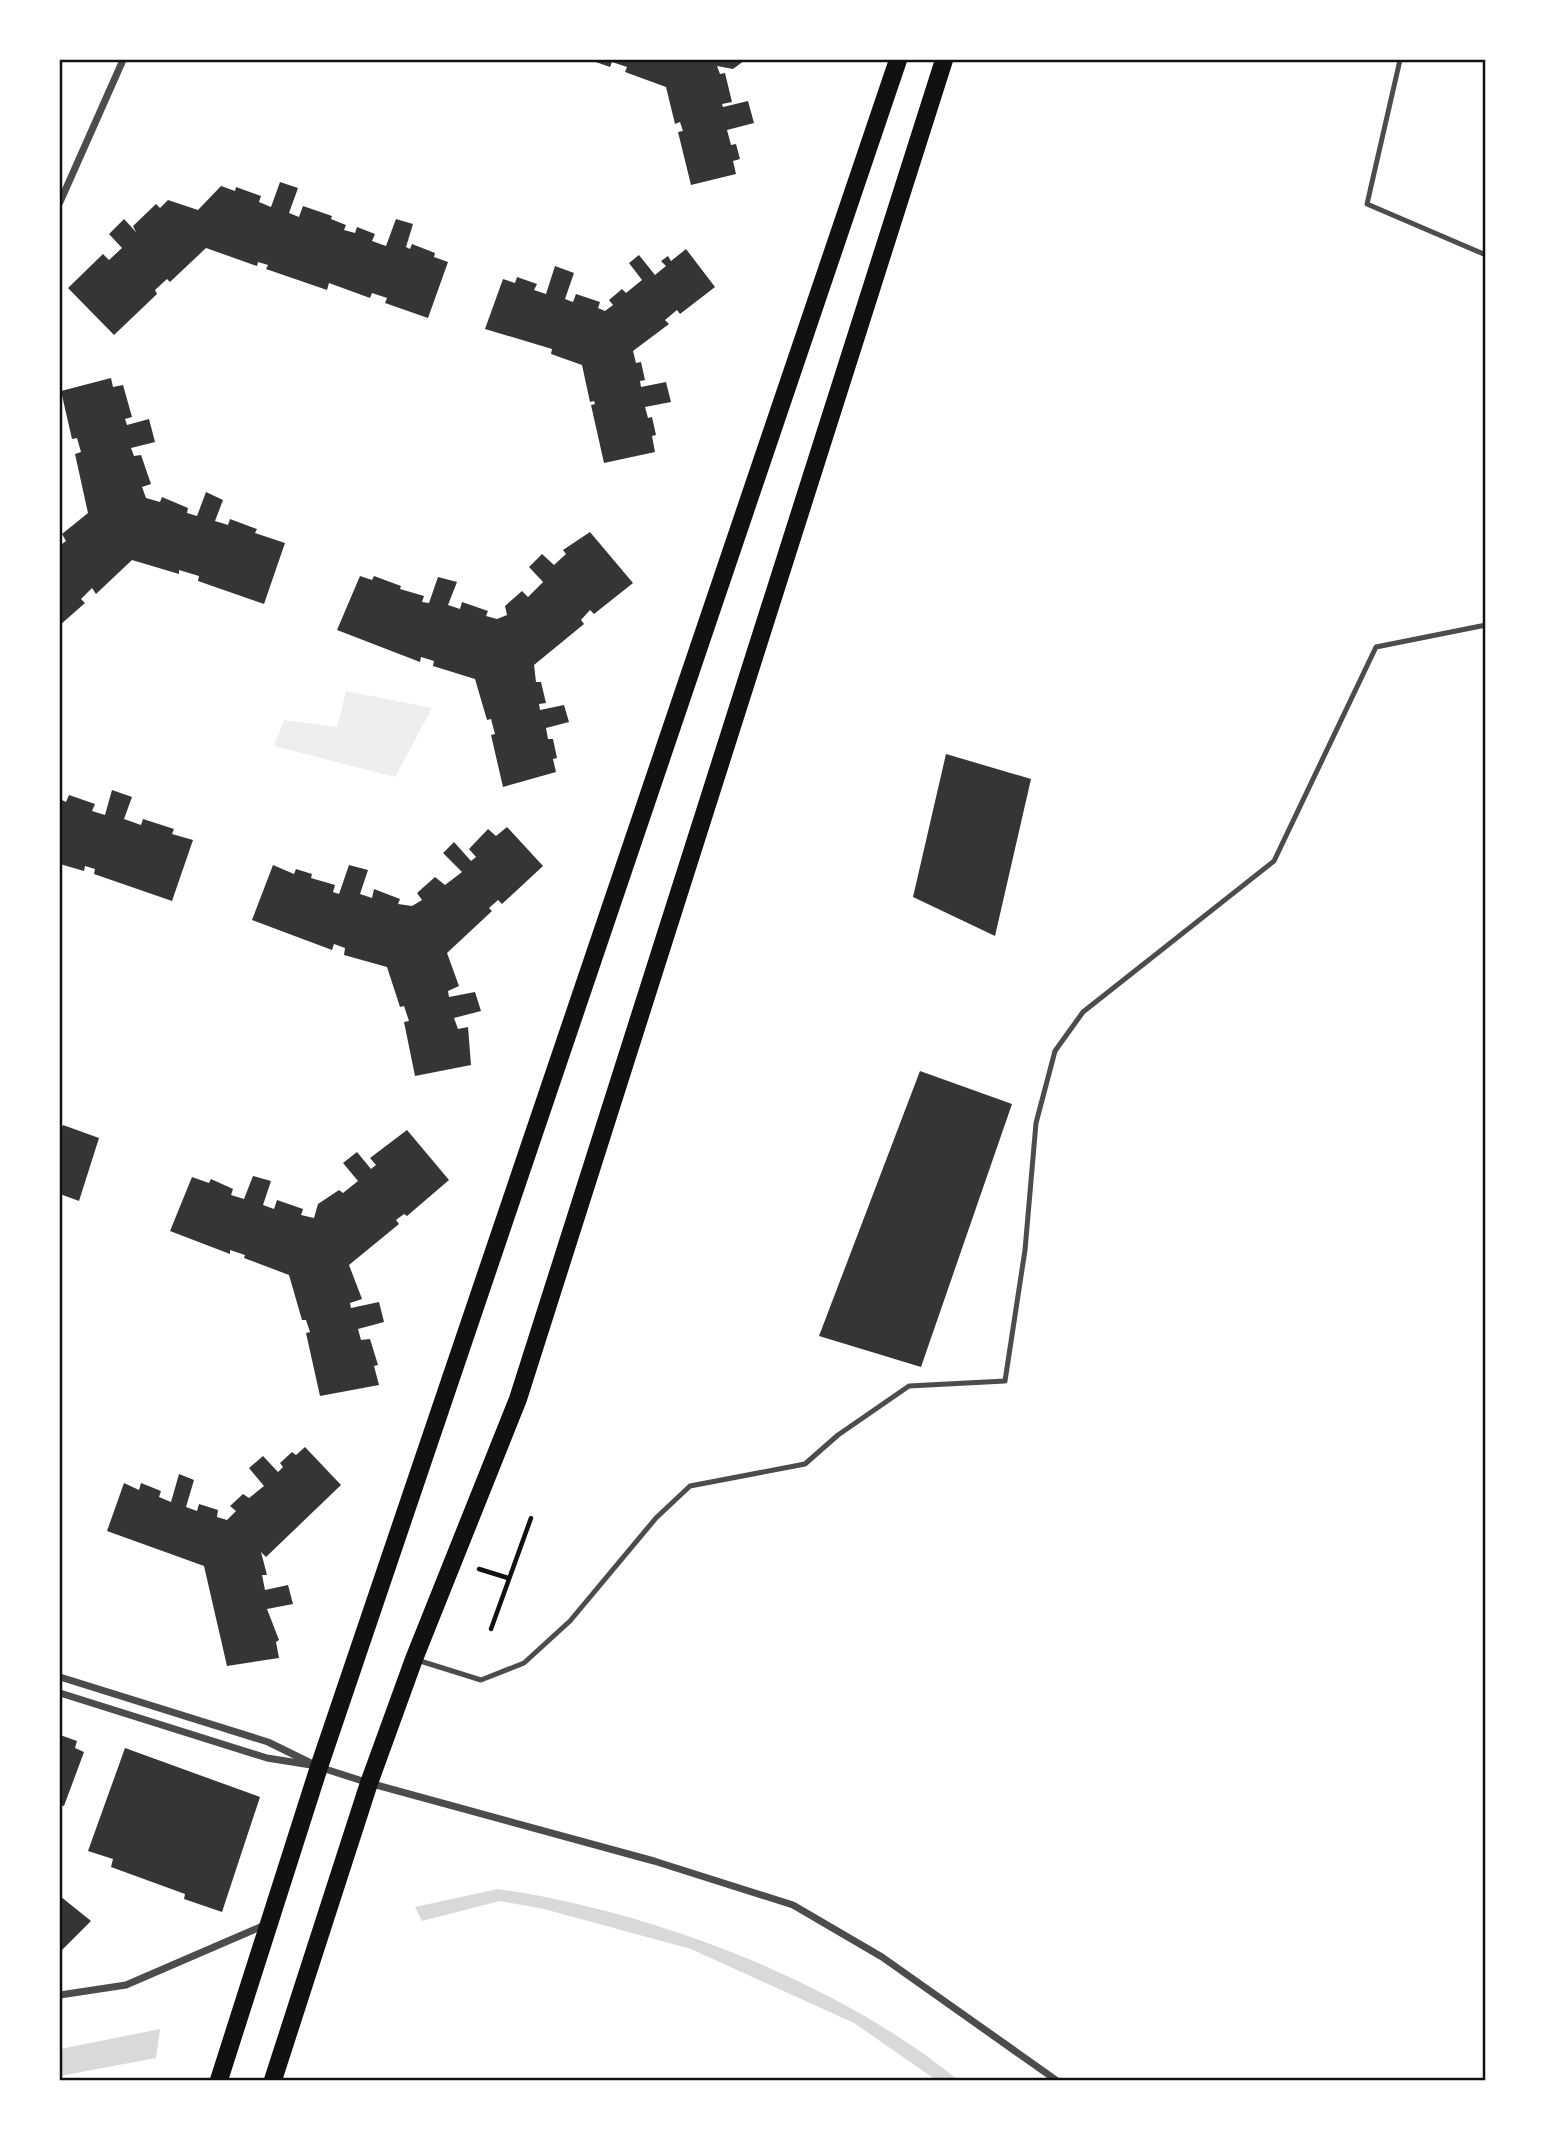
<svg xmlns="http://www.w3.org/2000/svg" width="1545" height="2140" font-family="'Open Sans',sans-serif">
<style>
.green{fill:#eee}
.water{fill:#d9d9d9}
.building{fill:#353535}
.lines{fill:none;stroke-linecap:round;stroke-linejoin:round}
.path{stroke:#111;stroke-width:4.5}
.service{stroke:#4c4c4c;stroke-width:5}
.minor{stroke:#4c4c4c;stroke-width:7}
.primary{stroke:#111;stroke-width:18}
.neatline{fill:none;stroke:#111;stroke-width:2.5}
</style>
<rect width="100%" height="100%" fill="#fff"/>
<!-- green -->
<path class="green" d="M346 691 432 708 395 777 274 746 284 720 337 727Z"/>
<!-- water -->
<path class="water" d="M498 1889C652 1911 837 1981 958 2080H936L854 2023 691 1949 544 1909 500 1901 422 1921 415 1907Z
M160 2029 156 2058 60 2076V2049Z"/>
<!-- building -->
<path class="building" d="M590 60H745L733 69 717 66 720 74 725 73 732 102 722 104 723 107 748 101 754 123 727 130 731 145 736 144 740 159 733 161 736 174 691 185 678 132 683 131 680 122 675 124 666 87 625 72 627 67 612 62 610 67Z
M280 182 298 188 289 213 299 217 303 206 332 216 331 219 346 225 344 230 355 233 357 227 375 234 372 241 386 246 396 219 413 224 406 247 410 249 412 244 435 253 434 257 448 262 428 318 385 303 387 298 372 293 370 298 329 283 327 290 266 269 268 265 258 262 257 266 206 248 170 282 167 279 155 290 157 294 114 335 68 288 103 254 109 260 122 248 109 234 124 219 136 232 133 226 156 204 160 208 168 200 198 210 221 186 235 191 236 187 261 196 259 202 271 207Z
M686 249 715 287 680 314 677 310 665 320 669 324 633 351 636 363 641 362 645 380 640 381 641 387 666 382 671 402 645 407 648 418 652 417 656 435 652 436 655 452 604 463 591 405 595 404 594 401 590 402 582 365 551 354 552 349 485 329 503 279 515 283 517 277 537 284 534 290 546 294 555 266 574 273 565 299 573 302 576 294 600 302 598 308 605 311 613 305 609 300 622 289 626 293 642 280 629 263 639 255 655 275 666 266 661 261 668 256 671 261Z
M111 378 113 387 123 385 132 417 125 419 127 425 149 419 155 442 131 448 134 456 141 455 151 484 142 487 146 498 160 502 162 497 188 508 187 513 197 516 206 492 223 500 215 521 228 525 230 519 257 529 255 533 285 543 264 604 198 581 199 576 179 570V574L132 560 96 594 92 588 81 599 85 603 60 625V542L62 544 66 541 62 534 88 513 75 454 81 452 77 438 72 439 61 391Z
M590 532 633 583 594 614 590 610 581 620 584 624 534 665 536 682H541L546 703 539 704 540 710 564 705 569 722 546 728 548 739H553L557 758 553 759 556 772 503 787 491 735 495 734 491 719 487 720 475 679 433 666 434 661 421 657 420 662 337 630 360 576 372 580 374 576 401 586 400 589 424 596 422 602 429 603 438 577 457 582 448 605 460 609 462 602 488 611 486 616 497 619 507 615 505 606 522 591 528 597 543 582 529 567 542 554 554 565 566 554 563 550Z
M946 754 1031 779 995 936 913 897Z
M112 790 132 797 124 819 141 825 143 819 174 829 172 834 193 840 172 901 94 874 95 869 85 866 84 871 60 864V799L66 802 69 795 95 804 92 811 105 815Z
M507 827 543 866 502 904 498 900 489 908 492 911 447 953 459 986 448 991 449 997 475 992 481 1011 454 1018 458 1029 468 1027 471 1065 415 1076 404 1022 409 1021 404 1006 400 1007 387 967 344 955 345 948 334 944 332 950 252 920 273 865 294 874 296 869 312 874 311 878 335 885 333 892 339 894 349 865 368 870 360 894 372 898 374 889 400 899 398 904 412 906 422 900 417 893 435 877 445 885 462 872 443 853 454 842 471 861 476 857 469 849 488 829 496 836Z
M920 1071 1012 1104 921 1367 819 1336Z
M63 1125 99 1138 79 1201 60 1194V1132Z
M407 1130 449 1180 407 1216 404 1214 396 1220 399 1224 349 1265 362 1299 350 1303 351 1308 379 1302 384 1322 358 1329 361 1340 370 1339 378 1365 374 1366 379 1385 320 1396 306 1333 310 1332 306 1320H302L289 1275 244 1258 245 1255 230 1250V1254L170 1231 192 1177 209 1183 211 1179 233 1189 231 1195 244 1199 253 1176 271 1181 263 1205 274 1209 277 1200 303 1209 301 1215 314 1218 318 1204 339 1190 343 1193 358 1181 343 1163 357 1152 371 1169 376 1165 370 1158Z
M305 1447 341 1485 266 1557 261 1552 267 1575H262L265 1590 288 1585 293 1604 267 1609 279 1640 276 1642 279 1658 227 1666 204 1566 107 1531 124 1483 139 1490 141 1483 161 1491 159 1497 171 1502 179 1474 194 1480 186 1507 197 1511 199 1504 218 1510 217 1517 227 1520 236 1511 230 1506 243 1494 249 1498 264 1486 249 1468 263 1456 278 1472 283 1467 280 1463 292 1452 296 1455Z
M60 1735 77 1741 75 1748 84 1752 64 1806 60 1805Z
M125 1748 260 1797 222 1912 184 1899 185 1894 111 1867 113 1859 88 1851Z
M60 1896 91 1921 60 1952Z"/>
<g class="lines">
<!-- path -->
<path class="path" d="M479 1569 508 1578
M491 1629 531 1518"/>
<!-- service -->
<path class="service" d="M1400 60 1367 204 1486 255
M417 1660 481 1680 524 1663 570 1621 656 1518 690 1486 805 1464 838 1435 909 1386 1005 1381 1025 1250 1036 1123 1055 1051 1083 1012 1274 861 1376 647 1486 625"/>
<!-- minor -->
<path class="minor" d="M60 202 123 60
M60 1677 268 1742 319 1767 369 1783 654 1861 793 1905 882 1957 1056 2080
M60 1693 267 1758 311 1765
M60 1995 126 1985 265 1925"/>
<!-- primary -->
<path class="primary" d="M219 2080 319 1767 898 60
M273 2080 369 1783 414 1659 518 1399 944 60"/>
</g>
<!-- border -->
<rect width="1545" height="2140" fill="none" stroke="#ffffff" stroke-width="122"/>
<rect x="61" y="61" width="1423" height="2018" class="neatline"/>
</svg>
